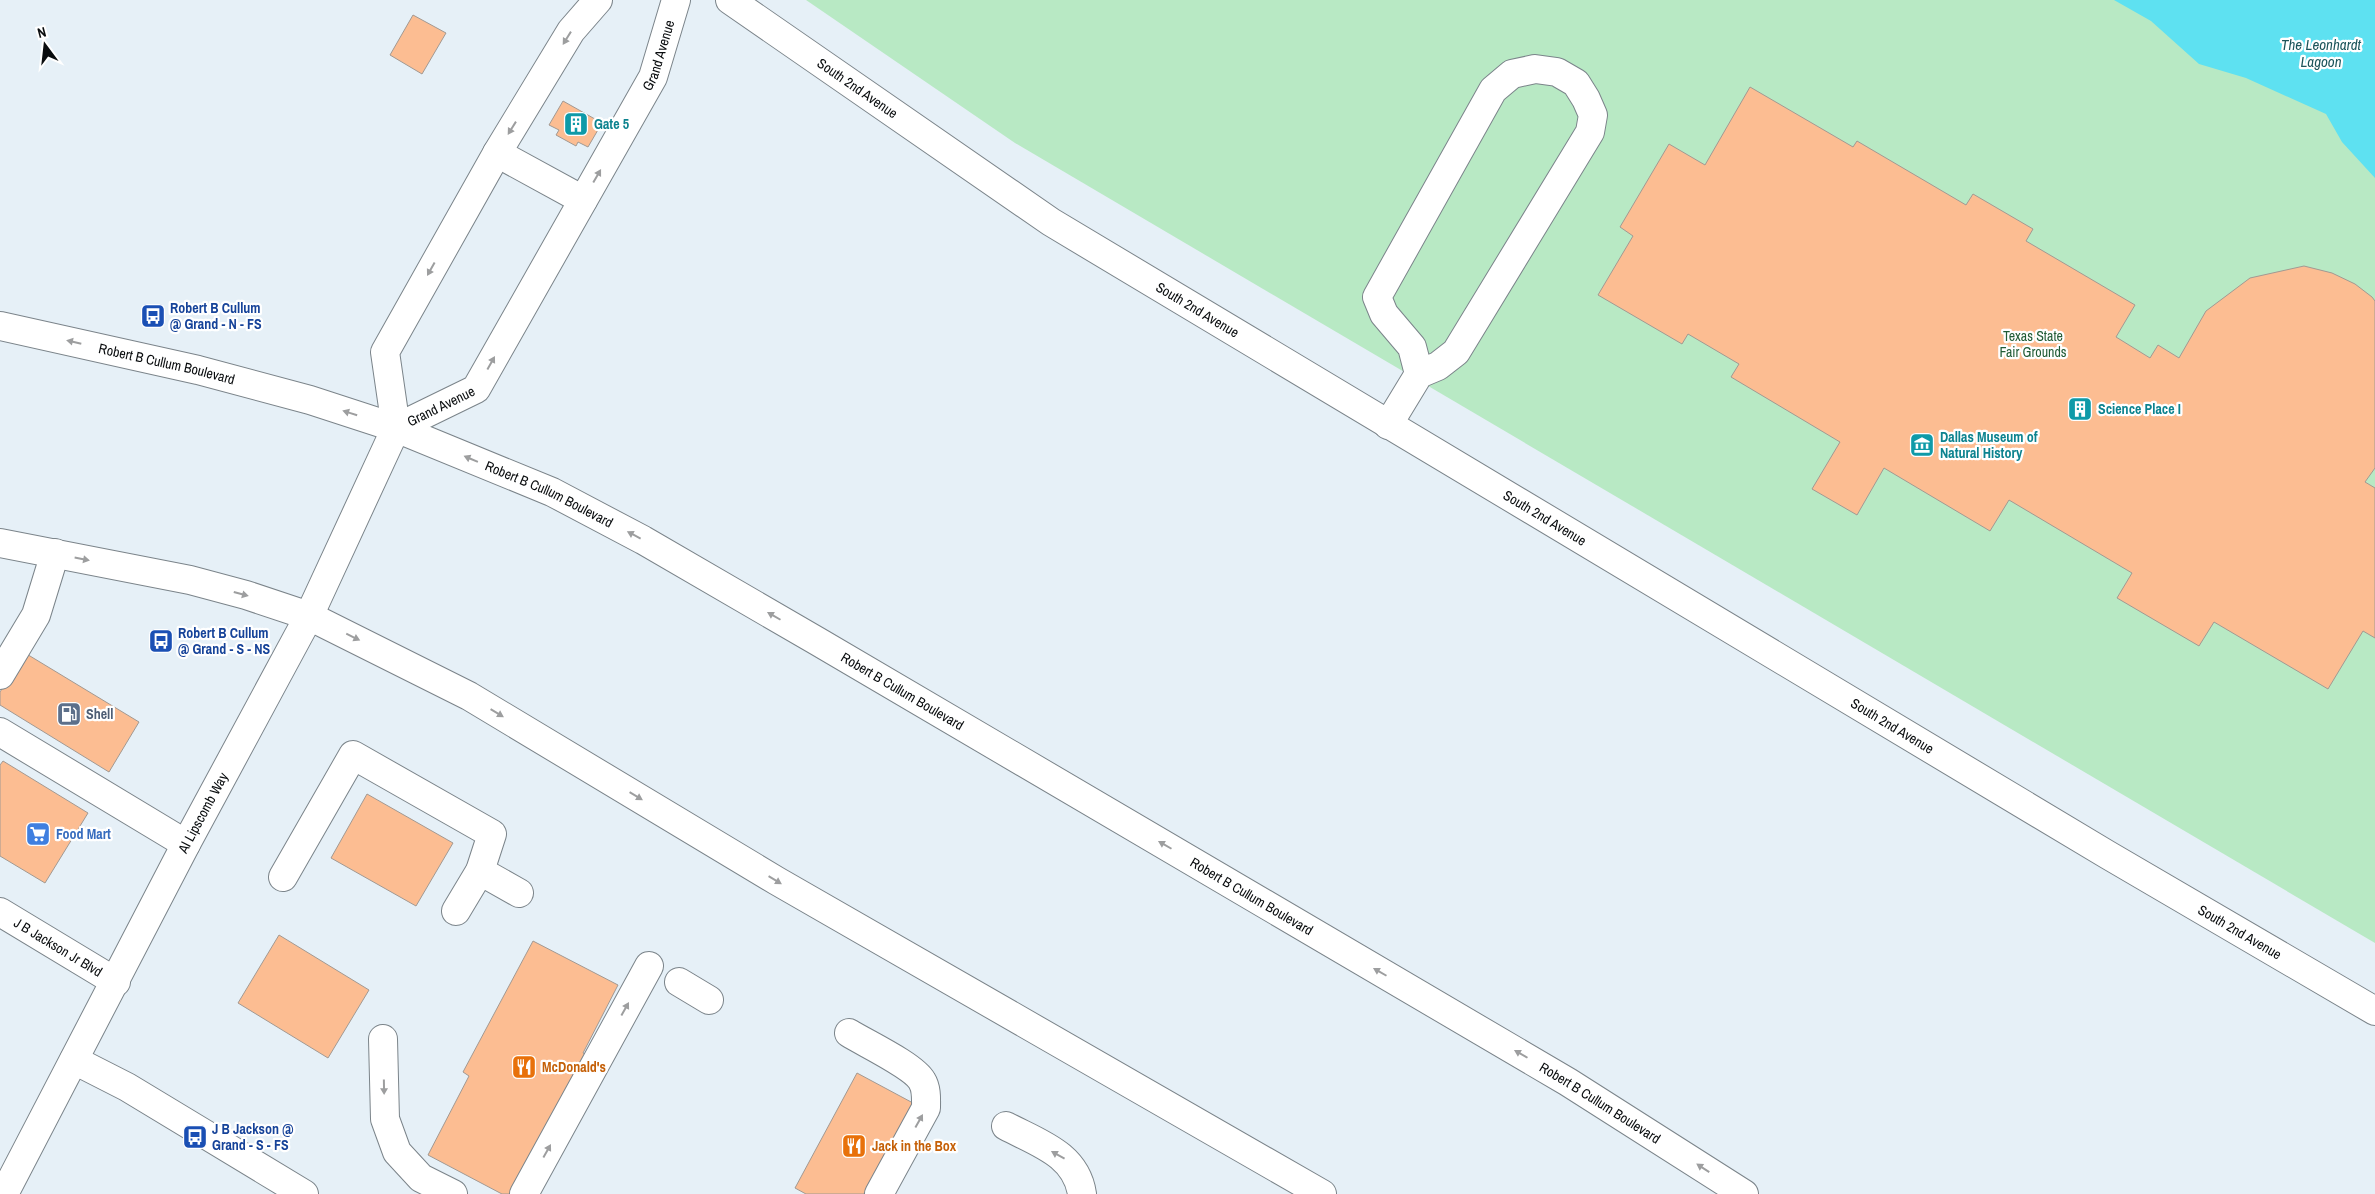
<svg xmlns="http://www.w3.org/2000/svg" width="2375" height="1194" font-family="'Archivo Narrow',sans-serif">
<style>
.green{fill:#b8e9c4}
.water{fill:#5ee1f1}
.building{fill:#fcbd92;stroke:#a29992}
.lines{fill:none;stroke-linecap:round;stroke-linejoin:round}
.minor-casing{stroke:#7b848a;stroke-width:30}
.major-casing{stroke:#7b848a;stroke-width:30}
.minor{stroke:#fff;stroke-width:28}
.major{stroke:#fff;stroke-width:28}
.oneway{fill:#9d9e9f}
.labels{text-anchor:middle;stroke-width:4.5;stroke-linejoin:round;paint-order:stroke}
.street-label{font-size:14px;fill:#090c0e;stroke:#fff}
.culture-label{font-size:14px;font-weight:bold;fill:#0d838f;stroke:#fff;text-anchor:start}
.transit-label{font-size:14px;font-weight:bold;fill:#164399;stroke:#fff;text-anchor:start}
.park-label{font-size:14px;fill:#215c36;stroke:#fff}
.service-label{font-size:14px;font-weight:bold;fill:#4e5e75;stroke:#fff;text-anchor:start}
.shop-label{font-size:14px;font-weight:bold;fill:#366cbe;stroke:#fff;text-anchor:start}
.food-label{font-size:14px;font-weight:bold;fill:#c56008;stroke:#fff;text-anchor:start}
.water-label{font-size:15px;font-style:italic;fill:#1c555b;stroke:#fff}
</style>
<rect width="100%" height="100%" fill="#e6f0f7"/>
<!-- green -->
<path class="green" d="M806 0H2375V943L1015 143Z"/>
<!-- water -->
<path class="water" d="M2114 0H2375V178L2342 142 2326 114 2246 78 2199 64 2151 21Z"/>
<!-- building -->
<path class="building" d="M413 15 446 33 422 74 390 55Z
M1750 87 1853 147 1857 141 1966 205 1973 194 2033 229 2026 241 2135 305 2116 337 2150 358 2158 345 2179 358 2206 311 2250 278 2304 266 2332 273 2355 284 2372 297 2375 301V468L2365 482 2375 488V638L2363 631 2328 689 2214 622 2199 646 2117 598 2132 573 2009 500 1990 531 1884 468 1857 515 1812 489 1840 442 1731 377 1739 364 1688 334 1682 344 1598 295 1633 236 1620 227 1669 144 1705 165Z
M563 101 602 123 588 147 578 142 576 146 556 135 559 130 549 125Z
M25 653 139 722 109 772 0 705V692Z
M3 761 88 813 45 883 0 856V765Z
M367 794 453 843 416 906 331 858Z
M279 935 369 990 328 1058 238 1003Z
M533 941 618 985 583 1053 593 1059 514 1194H502L428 1155 469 1076 463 1072Z
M857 1073 913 1103 864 1194H806L795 1188Z"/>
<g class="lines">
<defs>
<g id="minor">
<path id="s1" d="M730 0 1051 222 2108 855 2375 1011"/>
<path d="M497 153 583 200"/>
<path d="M1388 425 1419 374 1438 366 1456 352 1590 132 1593 115 1586 99 1576 83 1557 72 1535 69 1512 74 1493 90 1377 297 1384 314 1412 347 1419 374"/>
<path id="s2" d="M396 428 476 389 653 77 676 0"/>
<path d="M396 428 385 352 497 153 571 31 598 0"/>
<path d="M0 675 36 615 55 553"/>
<path d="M0 732 186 844"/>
<path d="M480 871 519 893"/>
<path d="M283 877 353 755 492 834 480 871 456 911"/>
<path id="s3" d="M0 912 116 982"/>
<path d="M679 982 709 1000"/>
<path d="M849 1033C865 1043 914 1066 922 1081 927 1089 926 1100 926 1108L879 1194"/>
<path d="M383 1039 385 1119 397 1152 421 1178 453 1194"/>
<path d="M74 1060 127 1087 304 1194"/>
<path d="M1006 1126C1038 1143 1076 1154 1082 1194"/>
<path id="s4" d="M4 1194 186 844 309 616 396 428"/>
<path d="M524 1194 649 966"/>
</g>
<g id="major">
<path id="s5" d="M0 326 198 370 310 400 396 428 552 492 643 540 817 641 1568 1082 1744 1194"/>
<path d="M0 543 190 580 246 595 309 616 469 696 777 881 1322 1194"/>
</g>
</defs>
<!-- minor casing -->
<use href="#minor" class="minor-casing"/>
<!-- major casing -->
<use href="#major" class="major-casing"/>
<!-- minor -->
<use href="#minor" class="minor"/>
<!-- major -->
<use href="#major" class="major"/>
</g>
<!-- one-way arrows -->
<defs><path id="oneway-solid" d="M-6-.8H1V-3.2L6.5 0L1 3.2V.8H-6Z" transform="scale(1.25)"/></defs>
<g class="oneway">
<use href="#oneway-solid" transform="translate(567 38) rotate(122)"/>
<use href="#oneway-solid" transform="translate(512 128) rotate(122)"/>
<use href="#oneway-solid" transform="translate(597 176) rotate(-60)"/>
<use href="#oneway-solid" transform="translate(431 269) rotate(119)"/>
<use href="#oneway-solid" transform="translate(74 342) rotate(-167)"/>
<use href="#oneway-solid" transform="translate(491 363) rotate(-61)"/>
<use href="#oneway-solid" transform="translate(350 413) rotate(-163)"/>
<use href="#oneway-solid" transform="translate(471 459) rotate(-157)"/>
<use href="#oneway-solid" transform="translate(634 535) rotate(-152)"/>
<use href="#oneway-solid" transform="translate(82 559) rotate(11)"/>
<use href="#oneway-solid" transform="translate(241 594) rotate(15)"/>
<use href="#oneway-solid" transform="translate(774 616) rotate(-150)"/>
<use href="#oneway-solid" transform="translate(353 637) rotate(26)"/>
<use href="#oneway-solid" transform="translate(497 713) rotate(31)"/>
<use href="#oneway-solid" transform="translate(636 796) rotate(31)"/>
<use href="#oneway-solid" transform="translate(1165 845) rotate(-150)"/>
<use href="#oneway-solid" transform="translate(775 880) rotate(31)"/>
<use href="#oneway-solid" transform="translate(1380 972) rotate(-150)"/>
<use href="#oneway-solid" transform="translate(625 1009) rotate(-61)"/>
<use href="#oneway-solid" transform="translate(1521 1054) rotate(-150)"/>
<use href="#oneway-solid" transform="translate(384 1087) rotate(89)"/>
<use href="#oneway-solid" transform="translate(919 1121) rotate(-61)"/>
<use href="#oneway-solid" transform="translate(547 1151) rotate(-61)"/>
<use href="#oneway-solid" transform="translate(1058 1155) rotate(-151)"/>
<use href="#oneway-solid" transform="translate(1703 1168) rotate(-147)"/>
</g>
<!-- icons -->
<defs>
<symbol id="building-square" viewBox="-11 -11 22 22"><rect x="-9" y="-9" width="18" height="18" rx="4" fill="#0f9aa8" stroke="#fff"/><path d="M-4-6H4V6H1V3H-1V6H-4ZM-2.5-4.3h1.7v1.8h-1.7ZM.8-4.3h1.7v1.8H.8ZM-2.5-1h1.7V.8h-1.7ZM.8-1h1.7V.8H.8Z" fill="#fff"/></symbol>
<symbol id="bus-square" viewBox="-11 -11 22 22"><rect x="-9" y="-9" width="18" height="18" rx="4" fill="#1a4fb4" stroke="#fff"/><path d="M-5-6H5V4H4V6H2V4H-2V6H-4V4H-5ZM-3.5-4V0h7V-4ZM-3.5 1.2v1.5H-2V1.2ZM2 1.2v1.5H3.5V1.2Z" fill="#fff"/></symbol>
<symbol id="museum-square" viewBox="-11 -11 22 22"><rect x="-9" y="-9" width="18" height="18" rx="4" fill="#0f9aa8" stroke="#fff"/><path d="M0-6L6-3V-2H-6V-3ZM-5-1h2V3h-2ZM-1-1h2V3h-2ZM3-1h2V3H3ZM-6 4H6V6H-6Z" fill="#fff"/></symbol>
<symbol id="fuel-square" viewBox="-11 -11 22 22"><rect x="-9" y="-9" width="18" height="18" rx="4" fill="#5c6f8a" stroke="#fff"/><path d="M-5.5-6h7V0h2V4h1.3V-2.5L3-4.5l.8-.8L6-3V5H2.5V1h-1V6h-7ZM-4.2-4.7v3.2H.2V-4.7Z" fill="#fff"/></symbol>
<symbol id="supermarket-square" viewBox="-11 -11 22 22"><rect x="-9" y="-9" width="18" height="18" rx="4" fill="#3f7fe0" stroke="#fff"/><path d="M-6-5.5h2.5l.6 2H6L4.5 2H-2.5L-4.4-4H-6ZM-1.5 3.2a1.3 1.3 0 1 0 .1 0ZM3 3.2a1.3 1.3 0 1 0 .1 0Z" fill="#fff"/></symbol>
<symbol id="restaurant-square" viewBox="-11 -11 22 22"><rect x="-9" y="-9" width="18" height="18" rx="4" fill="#e8710a" stroke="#fff"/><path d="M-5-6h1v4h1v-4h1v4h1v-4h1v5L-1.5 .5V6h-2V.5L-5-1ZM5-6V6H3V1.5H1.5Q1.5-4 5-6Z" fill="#fff"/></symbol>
</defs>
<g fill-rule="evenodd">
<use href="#building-square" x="562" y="110" width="28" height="28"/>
<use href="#bus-square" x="139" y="302" width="28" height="28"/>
<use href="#building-square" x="2066" y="395" width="28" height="28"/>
<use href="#museum-square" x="1908" y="431" width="28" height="28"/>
<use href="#bus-square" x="147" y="627" width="28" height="28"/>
<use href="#fuel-square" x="55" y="700" width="28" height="28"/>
<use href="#supermarket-square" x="24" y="820" width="28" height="28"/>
<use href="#restaurant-square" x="510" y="1053" width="28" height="28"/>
<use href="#bus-square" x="181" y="1123" width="28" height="28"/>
<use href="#restaurant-square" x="840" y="1132" width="28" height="28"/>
</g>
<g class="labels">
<!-- street labels -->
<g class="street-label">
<text dy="5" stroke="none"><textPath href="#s2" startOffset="470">Grand Avenue</textPath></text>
<text dy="5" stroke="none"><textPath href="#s1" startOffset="155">South 2nd Avenue</textPath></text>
<text dy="5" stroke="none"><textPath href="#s1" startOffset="561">South 2nd Avenue</textPath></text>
<text dy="5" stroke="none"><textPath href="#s5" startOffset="171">Robert B Cullum Boulevard</textPath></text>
<text dy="5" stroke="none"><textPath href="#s2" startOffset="50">Grand Avenue</textPath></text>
<text dy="5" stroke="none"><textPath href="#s5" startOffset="576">Robert B Cullum Boulevard</textPath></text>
<text dy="5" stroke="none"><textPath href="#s1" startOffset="966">South 2nd Avenue</textPath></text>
<text dy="5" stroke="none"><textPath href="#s5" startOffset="981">Robert B Cullum Boulevard</textPath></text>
<text dy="5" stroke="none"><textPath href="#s1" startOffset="1371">South 2nd Avenue</textPath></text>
<text dy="5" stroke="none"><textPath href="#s4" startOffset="430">Al Lipscomb Way</textPath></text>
<text dy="5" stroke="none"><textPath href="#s5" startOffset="1386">Robert B Cullum Boulevard</textPath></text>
<text dy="5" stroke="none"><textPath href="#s1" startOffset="1775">South 2nd Avenue</textPath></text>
<text dy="5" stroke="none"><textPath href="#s3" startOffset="68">J B Jackson Jr Blvd</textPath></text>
<text dy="5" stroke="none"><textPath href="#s5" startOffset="1791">Robert B Cullum Boulevard</textPath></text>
</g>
<!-- culture labels -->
<g class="culture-label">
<text x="594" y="129">Gate 5</text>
<text x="2098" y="414">Science Place I</text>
<text x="1940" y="442">Dallas Museum of<tspan x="1940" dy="16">Natural History</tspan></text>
</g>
<!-- transit labels -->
<g class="transit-label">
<text x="170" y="313">Robert B Cullum<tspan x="170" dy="16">@ Grand - N - FS</tspan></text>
<text x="178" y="638">Robert B Cullum<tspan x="178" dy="16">@ Grand - S - NS</tspan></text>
<text x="212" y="1134">J B Jackson @<tspan x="212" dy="16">Grand - S - FS</tspan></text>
</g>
<!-- park labels -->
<g class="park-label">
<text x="2033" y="341">Texas State<tspan x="2033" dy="16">Fair Grounds</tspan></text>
</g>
<!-- service labels -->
<g class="service-label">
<text x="86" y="719">Shell</text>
</g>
<!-- shop labels -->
<g class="shop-label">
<text x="56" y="839">Food Mart</text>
</g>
<!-- food labels -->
<g class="food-label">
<text x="542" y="1072">McDonald's</text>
<text x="872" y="1151">Jack in the Box</text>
</g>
<!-- water labels -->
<g class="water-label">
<text x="2321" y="50">The Leonhardt<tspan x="2321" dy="17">Lagoon</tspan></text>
</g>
</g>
<!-- north arrow -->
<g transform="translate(45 45) rotate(345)" stroke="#ffffff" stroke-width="4" paint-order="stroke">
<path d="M0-4L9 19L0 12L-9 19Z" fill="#090c0e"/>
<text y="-8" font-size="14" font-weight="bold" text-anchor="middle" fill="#090c0e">N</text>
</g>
</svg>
